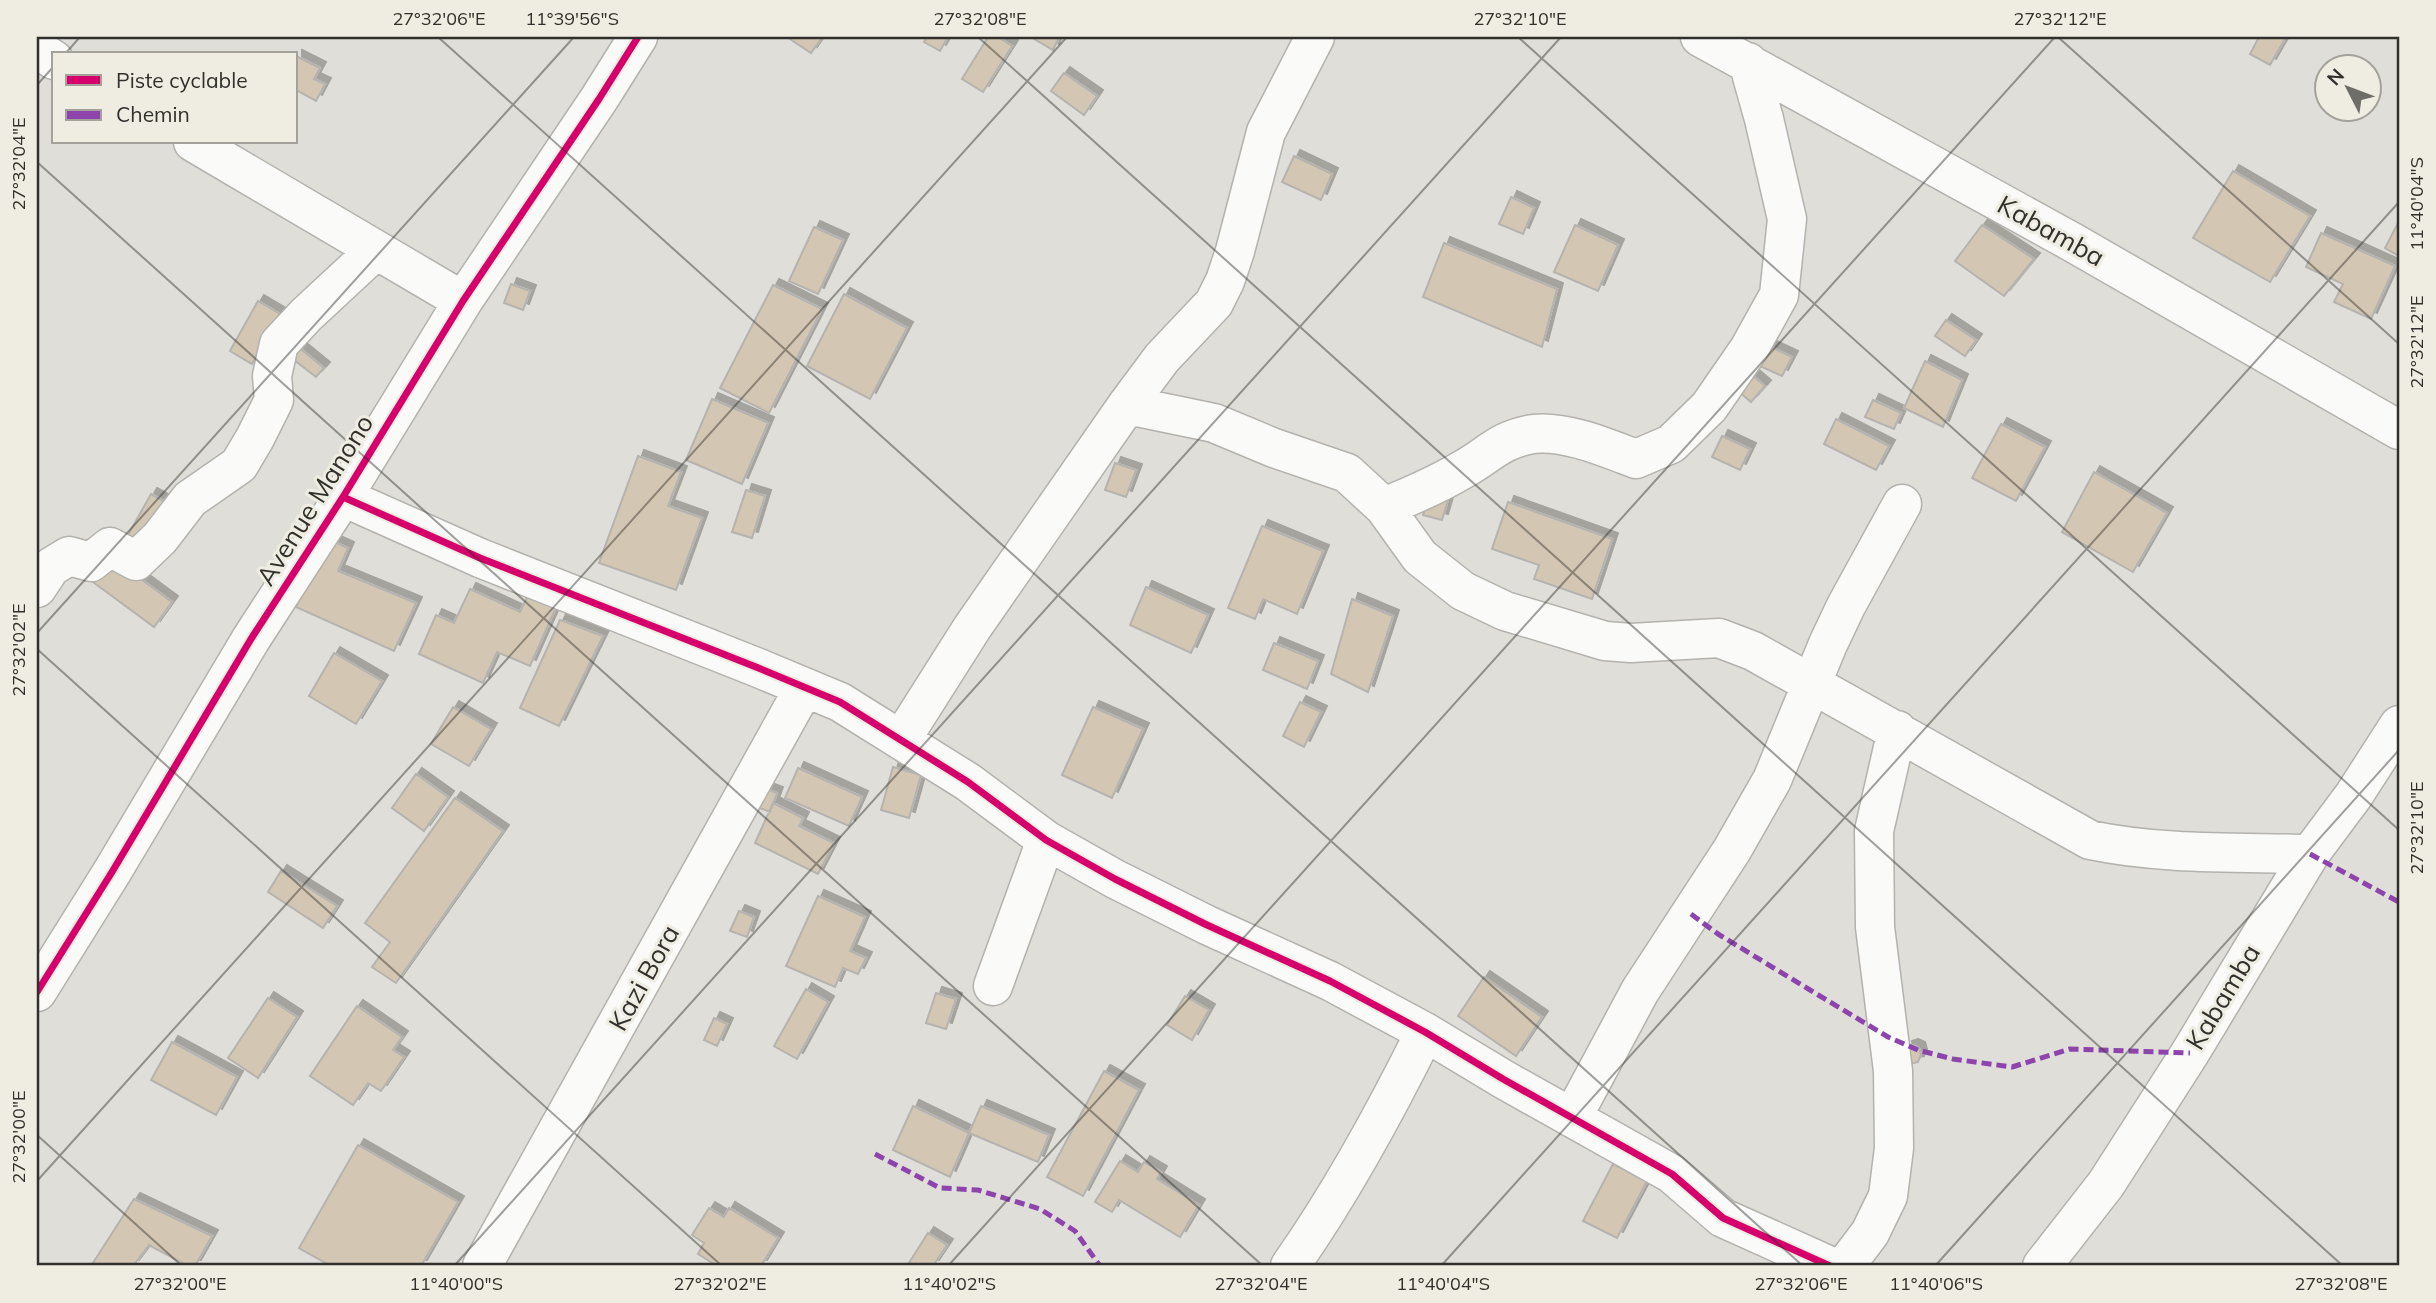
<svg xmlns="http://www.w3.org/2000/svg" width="2436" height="1303" font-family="Mulish,sans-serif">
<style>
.building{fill:#d3c7b3;stroke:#b5b3af;stroke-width:2;filter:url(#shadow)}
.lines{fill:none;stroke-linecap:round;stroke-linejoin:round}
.minor-casing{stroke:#b3b2ae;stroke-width:41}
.minor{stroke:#fafaf9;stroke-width:38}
.quiet{stroke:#8e44ad;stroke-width:5;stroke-dasharray:10 5;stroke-linecap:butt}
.cycleway-casing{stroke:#efede2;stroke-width:11}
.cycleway{stroke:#d6006c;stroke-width:7}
.ticks{fill:none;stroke:#31302c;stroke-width:2;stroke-opacity:0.45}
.labels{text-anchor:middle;stroke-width:6;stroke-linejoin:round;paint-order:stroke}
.street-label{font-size:26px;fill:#31302c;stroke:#efede2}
.neatline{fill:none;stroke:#31302c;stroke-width:2.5}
.ticks-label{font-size:18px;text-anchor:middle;fill:#31302c}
</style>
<defs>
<filter id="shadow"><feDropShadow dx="6" dy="-6" stdDeviation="0" flood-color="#0004"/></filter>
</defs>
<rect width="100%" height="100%" fill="#dfded8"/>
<!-- building -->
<path class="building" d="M787 37H822L811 53Z
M927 37H948L940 51 924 42Z
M988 37H998L1012 46 983 92 962 79Z
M1031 37H1059L1053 50Z
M2259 37H2286L2270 65 2250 54Z
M296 56 320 68 314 79 325 84 316 101 296 90Z
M1064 73 1097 96 1084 115 1051 91Z
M1294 156 1332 174 1321 200 1282 182Z
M2233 171 2310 216 2270 282 2193 238Z
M1511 197 1534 208 1523 234 1499 224Z
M2399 221V256L2385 248Z
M1575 225 1618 245 1598 291 1554 272Z
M1982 225 2034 259 2004 296 1955 261Z
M814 227 843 240 818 294 789 281Z
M2321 233 2395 266 2371 319 2334 302 2343 284 2306 267Z
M1444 243 1557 289 1542 347 1423 297Z
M511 284 530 291 523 310 504 303Z
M773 285 822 309 769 413 720 388Z
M844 294 907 328 870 399 807 366Z
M258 301 280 314 252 364 230 351Z
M1946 320 1976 340 1965 356 1935 336Z
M1758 341 1792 357 1782 376 1749 361Z
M297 346 324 368 316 377 289 356Z
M1925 361 1962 380 1943 427 1904 408Z
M1745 369 1765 386 1751 402 1731 385Z
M712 399 768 423 742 484 686 460Z
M1873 400 1901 413 1894 429 1865 417Z
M1836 419 1889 446 1876 470 1824 444Z
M2001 424 2045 447 2016 501 1972 478Z
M1722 436 1750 449 1740 470 1712 457Z
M638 456 681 472 668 506 702 518 676 590 599 563Z
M1115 463 1136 470 1126 497 1105 490Z
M2094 472 2167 513 2133 572 2062 532Z
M746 490 765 496 752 538 732 532Z
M151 494 171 505 155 532 123 544Z
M1430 494 1448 500 1442 520 1423 515Z
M1508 502 1612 539 1592 599 1534 579 1539 565 1492 549Z
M1262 526 1323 551 1297 614 1263 599 1255 619 1228 608Z
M328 539 348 548 338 571 416 603 394 651 296 607Z
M111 557 172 602 154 627 93 582Z
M1146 587 1208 615 1191 653 1130 625Z
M470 589 520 612 530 591 558 603 530 666 497 652 483 683 419 654 436 615 454 623Z
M1352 599 1393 616 1368 692 1331 674Z
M560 620 603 636 559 726 520 708Z
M1274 643 1318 661 1307 689 1263 670Z
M334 653 382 681 356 724 309 696Z
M1300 702 1321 712 1304 747 1283 736Z
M453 707 491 729 469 766 431 744Z
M1093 707 1143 729 1112 798 1062 775Z
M893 767 921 775 909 818 881 810Z
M798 768 862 797 849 826 785 798Z
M416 774 448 797 424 831 392 808Z
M753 784 777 793 770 812 745 802Z
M455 798 503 831 396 983 372 967 390 942 365 923Z
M773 803 803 818 799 826 834 843 818 874 755 843Z
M281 871 337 906 323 928 268 892Z
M818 896 865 917 850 951 866 958 858 974 843 968 835 987 786 966Z
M739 911 754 917 747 937 730 931Z
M1484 977 1542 1017 1516 1056 1458 1016Z
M806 989 828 1002 797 1059 774 1046Z
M936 993 956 999 946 1029 926 1023Z
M1185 996 1209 1010 1192 1040 1167 1025Z
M268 998 297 1017 258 1078 228 1058Z
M357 1006 402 1037 393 1050 404 1057 381 1091 368 1083 353 1105 310 1076Z
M714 1018 727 1024 717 1046 704 1040Z
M172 1042 237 1077 216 1115 151 1080Z
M1912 1045 1919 1048 1921 1055 1918 1062 1908 1064 1906 1047Z
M1104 1071 1139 1090 1083 1196 1047 1177Z
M913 1106 969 1133 950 1177 893 1150Z
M981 1106 1049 1135 1038 1162 969 1133Z
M358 1145 458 1202 421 1266H331L299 1248Z
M1120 1161 1138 1172 1144 1162 1161 1172 1157 1179 1199 1205 1180 1237 1119 1200 1112 1212 1095 1202Z
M1613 1164 1647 1181 1617 1238 1583 1221Z
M134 1199 212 1236 195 1266H188L149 1245 133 1266H91Z
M709 1208 724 1217 729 1208 778 1238 761 1266H717L698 1254 704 1243 692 1235Z
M928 1233 947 1245 933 1266H907Z"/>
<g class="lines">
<defs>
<path id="minor" d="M1700 37 2072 242 2399 430
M37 49 54 60
M193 142 463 301
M1127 405 1214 423 1274 448 1347 473 1384 507C1411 496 1437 485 1462 470 1488 456 1500 439 1533 434 1565 430 1607 448 1636 459L1671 444 1709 407 1749 349 1779 295 1787 219 1764 119 1748 62
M343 497 480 558 756 667 840 702 968 782 1046 840 1115 879 1207 925 1330 981 1425 1032 1503 1079 1672 1174 1723 1218 1830 1266
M1384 507 1420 557 1463 591 1505 611 1605 641 1631 643 1719 638 1753 651 2090 840C2161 855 2238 852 2310 854
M37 588 51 567 69 556 91 562 110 547 136 561 160 538 190 499 239 465 255 438 274 400 272 376 279 344 306 315 376 250
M901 740 972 628 1127 405 1162 358 1214 303 1225 281 1235 251 1266 132 1315 37
M993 986 1046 840
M37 992 112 872 251 639 343 497 463 301 599 99 638 37
M1572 1118 1640 991 1732 850 1772 780 1828 644 1846 606 1902 504
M482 1266 804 688
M1290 1266C1342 1192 1385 1113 1425 1032
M1845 1266 1870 1233 1888 1196 1894 1148 1893 1071 1875 927 1874 831 1897 730
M2042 1266 2106 1184 2190 1053 2310 854 2354 795 2399 725"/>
</defs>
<!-- minor casing -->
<use href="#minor" class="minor-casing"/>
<!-- minor -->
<use href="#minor" class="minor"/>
<!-- quiet -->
<path class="quiet" d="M2310 854 2399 902
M1691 914 1718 934 1810 990 1888 1037 1918 1050 1953 1059 2012 1067 2070 1049 2190 1053
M875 1154 940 1188 978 1190 1040 1209 1075 1231 1100 1266"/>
<defs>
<path id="cycleway" d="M343 497 480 558 756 667 840 702 968 782 1046 840 1115 879 1207 925 1330 981 1425 1032 1503 1079 1672 1174 1723 1218 1830 1266
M37 992 112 872 251 639 343 497 463 301 599 99 638 37"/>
</defs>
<!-- cycleway casing -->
<use href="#cycleway" class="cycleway-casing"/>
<!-- cycleway -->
<use href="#cycleway" class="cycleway"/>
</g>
<!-- ticks -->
<path class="ticks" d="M438 37 1803 1266M978 37 2343 1266M1518 37 2399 830M2058 37 2399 344M65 54 80 37M37 85 54 66M37 162 1263 1266M37 633 574 37M37 649 722 1266M37 1135 182 1266M37 1181 1067 37M454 1266 1561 37M948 1266 2055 37M1441 1266 2399 202M1935 1266 2399 750"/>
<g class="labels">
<!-- street labels -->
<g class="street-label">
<text transform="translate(2051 231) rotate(29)" y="9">Kabamba</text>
<text transform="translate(315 500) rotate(-58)" y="9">Avenue Manono</text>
<text transform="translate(644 978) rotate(-61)" y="9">Kazi Bora</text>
<text transform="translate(2223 997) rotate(-59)" y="9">Kabamba</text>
</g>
</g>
<!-- border -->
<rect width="2436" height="1303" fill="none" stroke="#efede2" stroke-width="77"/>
<!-- legend -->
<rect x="52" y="52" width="245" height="91" fill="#efede2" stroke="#a3a199" stroke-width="2"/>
<rect x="66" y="75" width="35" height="10" fill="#d6006c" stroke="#a3a199" stroke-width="2"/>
<text x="116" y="88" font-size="21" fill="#31302c">Piste cyclable</text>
<rect x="66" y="110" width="35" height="10" fill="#8e44ad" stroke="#a3a199" stroke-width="2"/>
<text x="116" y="122" font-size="21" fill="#31302c">Chemin</text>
<!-- north arrow -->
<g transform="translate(2348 88) rotate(312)"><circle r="33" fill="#efede2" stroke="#a3a199" stroke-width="2"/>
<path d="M0-5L12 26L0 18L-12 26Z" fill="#6e6d68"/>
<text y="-10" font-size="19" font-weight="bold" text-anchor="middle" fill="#31302c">N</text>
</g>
<rect x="38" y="38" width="2360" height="1226" class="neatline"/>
<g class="ticks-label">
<text x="439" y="25">27°32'06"E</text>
<text x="572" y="25">11°39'56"S</text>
<text x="980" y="25">27°32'08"E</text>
<text x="1520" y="25">27°32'10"E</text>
<text x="2060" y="25">27°32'12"E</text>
<text transform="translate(19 164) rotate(-90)" y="6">27°32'04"E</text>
<text transform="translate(2417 204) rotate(-90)" y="6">11°40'04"S</text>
<text transform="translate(2417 342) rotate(-90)" y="6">27°32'12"E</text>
<text transform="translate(19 650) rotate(-90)" y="6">27°32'02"E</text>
<text transform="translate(2417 828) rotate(-90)" y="6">27°32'10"E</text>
<text transform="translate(19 1137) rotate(-90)" y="6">27°32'00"E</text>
<text x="180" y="1290">27°32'00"E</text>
<text x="456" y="1290">11°40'00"S</text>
<text x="720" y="1290">27°32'02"E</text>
<text x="949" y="1290">11°40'02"S</text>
<text x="1261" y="1290">27°32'04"E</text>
<text x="1443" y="1290">11°40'04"S</text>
<text x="1801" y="1290">27°32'06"E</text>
<text x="1936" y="1290">11°40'06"S</text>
<text x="2341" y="1290">27°32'08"E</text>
</g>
</svg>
